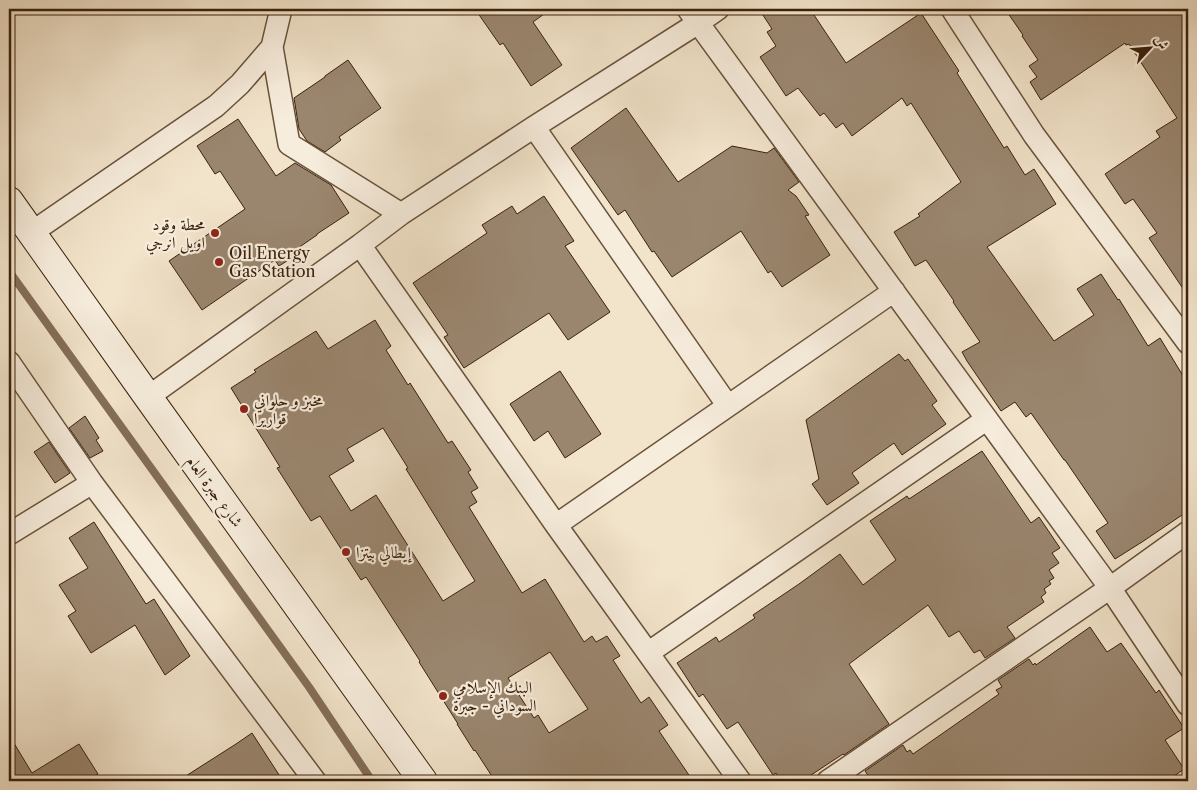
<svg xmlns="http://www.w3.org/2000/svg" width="1197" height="790" font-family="'Libre Caslon Text',Amiri,serif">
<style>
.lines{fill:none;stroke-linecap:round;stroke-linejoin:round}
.stream{stroke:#846e58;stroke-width:8}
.building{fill:#9a866f;stroke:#3b210c;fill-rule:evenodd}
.minor-casing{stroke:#69523c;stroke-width:24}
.secondary-casing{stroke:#3b210c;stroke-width:30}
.minor{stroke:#f7eddd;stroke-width:21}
.secondary{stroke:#f7eddd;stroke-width:28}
.poi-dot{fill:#8f2418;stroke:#f7eddd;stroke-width:2}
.labels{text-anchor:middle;stroke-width:4.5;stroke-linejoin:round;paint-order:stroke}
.poi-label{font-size:16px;fill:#3b210c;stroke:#f7eddd;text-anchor:start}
.street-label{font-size:16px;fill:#3b210c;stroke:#f7eddd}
</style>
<rect width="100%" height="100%" fill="#f2e4cb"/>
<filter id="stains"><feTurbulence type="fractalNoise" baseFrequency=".004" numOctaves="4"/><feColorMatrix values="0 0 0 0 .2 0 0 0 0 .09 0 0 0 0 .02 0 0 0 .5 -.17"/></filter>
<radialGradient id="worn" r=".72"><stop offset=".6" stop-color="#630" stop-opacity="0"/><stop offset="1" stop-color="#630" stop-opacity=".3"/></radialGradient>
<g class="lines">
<!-- stream -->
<path class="stream" d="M9 271 309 687 372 781"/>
</g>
<!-- building -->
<path class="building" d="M475 9H551L533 22 562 65 531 86 503 43 500 45Z
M759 9H810L846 63 921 13 959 71 957 73 1004 148 1007 146 1025 175 1034 169 1056 204 987 247 1054 341 1094 315 1077 289 1101 274 1118 300 1119 299 1148 346 1160 338 1188 384V511L1142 542 1115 559 1096 531 1108 523 1065 460H1064L1031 413 1026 417 1015 402 1001 411 967 361 962 352 980 342 953 302 954 301 926 260 915 266 894 232 920 216 918 214 961 182 911 103 907 106 902 98 852 136 843 123 836 128 824 113 820 116 798 88 786 96 760 57 776 46 767 32 772 29Z
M1005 9H1188V296L1149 238 1157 233 1133 199 1125 204 1105 174 1160 137 1156 131 1177 118 1129 44 1126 45 1125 43 1041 100 1030 82 1037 77 1029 66 1038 60 1022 36 1023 35Z
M348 60 381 108 339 137 341 140 325 152 307 141 299 129 294 98 325 77V76Z
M626 108 678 182 732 146 767 153 774 148 799 182 788 190 796 196 809 215 805 216 830 255 782 287 771 271 768 273 741 231 672 277 654 251 652 252 625 210 618 215 571 148Z
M238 119 276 176 295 163 331 185 349 213 317 234V235L298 248 301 252 279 266 275 260 202 310 169 261 245 209 220 171 215 174 197 146Z
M544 196 574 241 565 246 610 312 568 340 549 313 464 368 444 337 448 335 413 283 487 233 482 225 512 206 517 214Z
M375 320 391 346 386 350 408 385 410 383 448 443 452 441 471 470 468 472 478 488 471 492 477 502 469 507 522 593 545 579 584 642 592 636 596 642 607 636 620 656 613 660 641 703 649 697 668 725 659 731 693 781H495L475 750 474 751 457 724H458L419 662 420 661 366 577 361 580 320 516 311 521 277 468 280 467 231 388 256 372 254 370 316 331 328 349ZM383 428 408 468 406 469 475 581 443 601 376 495 351 511 329 476 354 461 347 449ZM550 652 588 709 549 733 538 715 534 718 508 678Z
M899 354 905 361 908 359 937 401 932 405 946 424 902 455 894 443 852 473 859 483 827 505 812 484 819 479 806 420Z
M560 371 601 434 565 458 548 431 534 441 510 404Z
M85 416 99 438 96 440 103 451 90 458 69 428Z
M49 442 70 473 55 483 34 452Z
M982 451 1031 523 1039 517 1060 548 1052 553 1059 563 1049 570 1054 578 1049 581 1051 584 1044 589 1046 593 1041 597 1044 602 1007 627 1015 638 985 658 980 650 974 653 959 631 949 637 928 605 849 664 889 724 844 755 843 754 802 781H781L776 773 773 775 738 722 727 729 703 694 699 697 677 663 716 637 719 642 755 618 753 615 799 584 840 554 863 585 896 560 870 521 907 496 909 499Z
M94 522 146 604 154 599 190 656 165 675 135 625 91 653 68 616 76 611 59 585 88 568 69 538Z
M1090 627 1107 652 1121 643 1156 693 1159 690 1184 728 1165 740 1184 769 1167 781H872L865 771 903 745 907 752 910 750 913 754 999 694 996 690 1002 687 998 680 1029 659 1033 665 1035 663 1036 665Z
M252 733 283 781H178L236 744Z
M9 735 32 773 79 744 98 774 86 781H9Z"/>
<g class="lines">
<defs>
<path id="minor" d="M688 9 1110 588 1188 705
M952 9 1034 135 1188 343
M272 47 289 144 401 214
M534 127 728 406
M31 233 216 106 240 84 272 47 281 9
M360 245 556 525 740 781
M9 362 92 483 315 781
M148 397 360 245 401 214 534 127 698 23 718 9
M556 525 894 291
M9 534 92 483
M648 653 987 419
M828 781 1110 588 1188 532"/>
<path id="secondary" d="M9 201 148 397 423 781"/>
</defs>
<!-- minor casing -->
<use href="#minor" class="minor-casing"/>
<!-- secondary casing -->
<use href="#secondary" class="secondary-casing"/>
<!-- minor -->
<use href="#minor" class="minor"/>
<!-- secondary -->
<use href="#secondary" class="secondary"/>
</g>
<!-- markers -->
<g class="poi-dot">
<circle cx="215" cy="233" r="5"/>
<circle cx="219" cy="262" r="5"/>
<circle cx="244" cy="409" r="5"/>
<circle cx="346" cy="552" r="5"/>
<circle cx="443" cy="696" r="5"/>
</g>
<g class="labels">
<!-- poi labels -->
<g class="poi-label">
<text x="205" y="230" text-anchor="end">محطة وقود<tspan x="205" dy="18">اويل انرجي</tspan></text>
<text x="229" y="259">Oil Energy<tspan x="229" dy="18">Gas Station</tspan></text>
<text x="254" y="406">مخبز و حلواني<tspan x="254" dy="18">قواريرا</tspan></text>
<text x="356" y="558">إيطالي بيتزا</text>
<text x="453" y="693">البنك الإسلامي<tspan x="453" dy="18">السوداني - جبرة</tspan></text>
</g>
<!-- street labels -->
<g class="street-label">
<text transform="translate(215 491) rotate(54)" y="6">شارع جبرة العام</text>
</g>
</g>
<!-- margin -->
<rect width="1197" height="790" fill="none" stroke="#f2e4cb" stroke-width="30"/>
<rect x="10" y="10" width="1177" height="770" fill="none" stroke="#3b210c" stroke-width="2.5"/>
<rect x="15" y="15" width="1167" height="760" fill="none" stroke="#3b210c"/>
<!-- north arrow -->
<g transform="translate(1150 48) rotate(64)" stroke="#f7eddd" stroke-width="4" paint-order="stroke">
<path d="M0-4L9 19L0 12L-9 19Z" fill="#3b210c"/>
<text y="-8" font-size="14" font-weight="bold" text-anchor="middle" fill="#3b210c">ش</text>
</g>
<rect width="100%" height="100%" filter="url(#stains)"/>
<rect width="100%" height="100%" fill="url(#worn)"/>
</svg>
